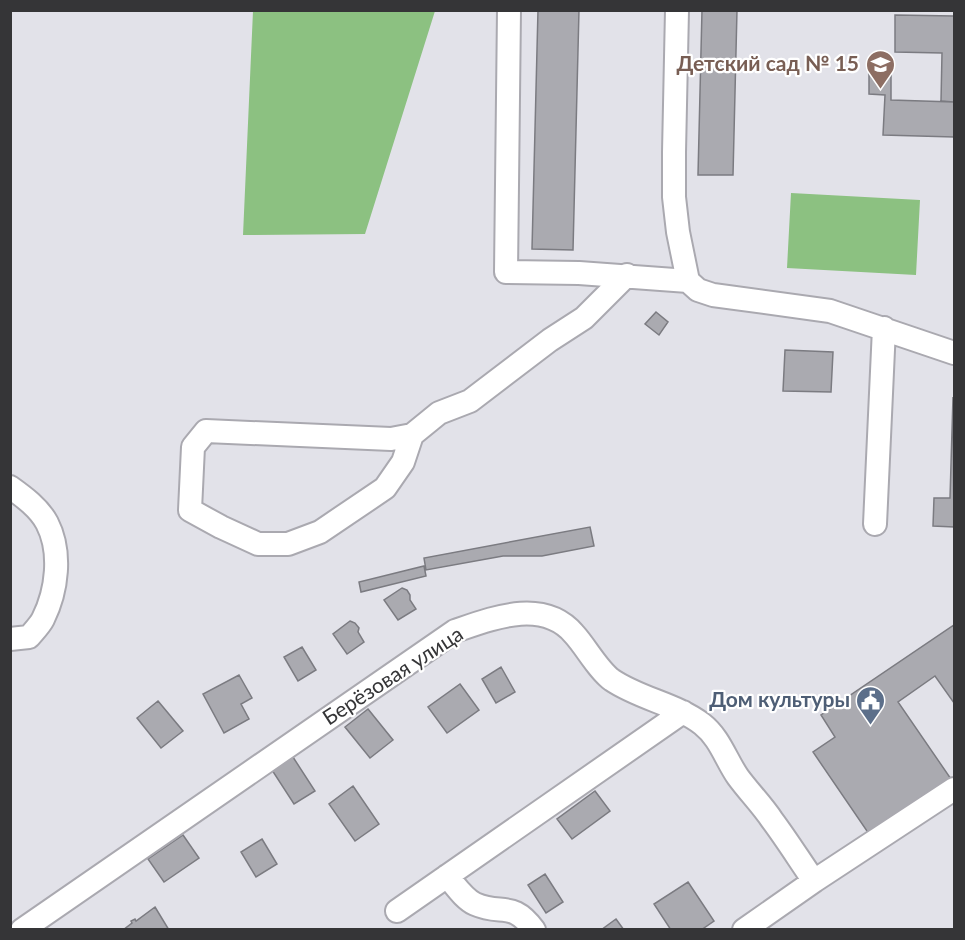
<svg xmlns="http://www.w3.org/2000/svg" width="965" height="940" font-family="Lato,sans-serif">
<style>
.green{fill:#8cc181}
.building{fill:#aaaab0;stroke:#7b7b81;stroke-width:1.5}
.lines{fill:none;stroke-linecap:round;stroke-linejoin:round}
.minor-casing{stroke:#aaa9b0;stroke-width:26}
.minor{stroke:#fff;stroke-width:22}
.labels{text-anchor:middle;stroke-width:4.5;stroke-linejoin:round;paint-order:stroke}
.education-label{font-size:21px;font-weight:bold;fill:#785e54;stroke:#fff;text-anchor:end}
.street-label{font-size:21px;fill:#353537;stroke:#fff}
.service-label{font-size:21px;font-weight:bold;fill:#4e5e75;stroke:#fff;text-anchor:end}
</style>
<rect width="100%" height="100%" fill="#e2e2e9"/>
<!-- green -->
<path class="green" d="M253 11H435L365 234 243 235Z
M791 193 920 200 916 275 787 268Z"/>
<!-- building -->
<path class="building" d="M538 10H579L573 250 532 249Z
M702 10H737L733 175H698Z
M895 15 954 16V102L941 101 942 53 895 52Z
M869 69 891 70V100L954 102V137L883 135 885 95 869 94Z
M656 312 668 322 659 335 645 324Z
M785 350 833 352 831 392 783 391Z
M953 397 954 527 933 526 934 498H950Z
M590 527 594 546 542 556H503L426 570 424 558Z
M424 566 426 576 361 592 359 582Z
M402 588 407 590 410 595V600L416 609 398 620 384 600Z
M350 621 355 623 359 628 358 632 364 642 347 654 333 634Z
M954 625V703L935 676 898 702 951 779 869 834 813 752 835 737 821 715Z
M302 647 316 670 298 681 284 657Z
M501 667 515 692 496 703 482 679Z
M239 675 252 698 241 704 249 719 224 733 203 694Z
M460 684 479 710 447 733 428 707Z
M158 701 183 731 161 748 137 718Z
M368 709 393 740 370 758 345 727Z
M291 754 315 791 294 804 270 767Z
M353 786 379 824 355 841 329 804Z
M595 791 610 811 572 839 557 819Z
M183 835 199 858 164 882 148 859Z
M262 839 277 864 256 877 241 852Z
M545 874 563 902 546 913 528 885Z
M688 882 714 921 701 930H671L654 904Z
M155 907 169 930H123L132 923 131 921 135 919 136 921Z
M616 919 624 930H601Z"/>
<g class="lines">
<defs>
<path id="minor" d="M509 10 506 272 579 273 688 281
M677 10 674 152V197L678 232 688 281 698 290 713 295 830 311 954 353
M412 435 403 462 385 488 320 532 288 544H258L221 527 190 510 193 447 206 431 391 439 412 435 439 413 470 401 550 340 584 318 627 275
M10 487C24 497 39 508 47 523 62 552 57 591 43 619 40 625 34 631 29 637L10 639
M875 524 884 328
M447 876C455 885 464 899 475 904 502 916 512 900 534 930
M397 911 683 712
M22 930 455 631C493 618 543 598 574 634 586 647 598 670 612 680 640 699 676 704 702 724 720 738 726 760 738 777 749 792 762 805 772 820 787 840 800 861 814 881
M744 930 814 881 954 789"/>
</defs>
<!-- minor casing -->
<use href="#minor" class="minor-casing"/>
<!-- minor -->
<use href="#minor" class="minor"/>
</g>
<!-- icons -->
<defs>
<symbol id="school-pin" viewBox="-11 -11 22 30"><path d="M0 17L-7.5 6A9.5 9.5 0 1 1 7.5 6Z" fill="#8d6e63" stroke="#fff"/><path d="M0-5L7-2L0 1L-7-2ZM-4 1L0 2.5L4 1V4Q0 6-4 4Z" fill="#fff"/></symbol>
<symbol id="civic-pin" viewBox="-11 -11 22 30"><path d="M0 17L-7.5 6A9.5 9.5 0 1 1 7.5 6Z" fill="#5c6f8a" stroke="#fff"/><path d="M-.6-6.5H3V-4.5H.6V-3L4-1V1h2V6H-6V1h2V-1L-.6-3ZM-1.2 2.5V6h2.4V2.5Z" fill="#fff"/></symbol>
</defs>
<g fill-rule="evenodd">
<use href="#school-pin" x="864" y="48" width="33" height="45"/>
<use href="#civic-pin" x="854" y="684" width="33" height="45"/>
</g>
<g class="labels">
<!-- education labels -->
<g class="education-label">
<text x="859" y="71">Детский сад № 15</text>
</g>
<!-- street labels -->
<g class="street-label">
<text transform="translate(393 676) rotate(-33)" y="7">Берёзовая улица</text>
</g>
<!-- service labels -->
<g class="service-label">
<text x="850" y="707">Дом культуры</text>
</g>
</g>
<!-- border -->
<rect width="965" height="940" fill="none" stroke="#353537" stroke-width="24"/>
</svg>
